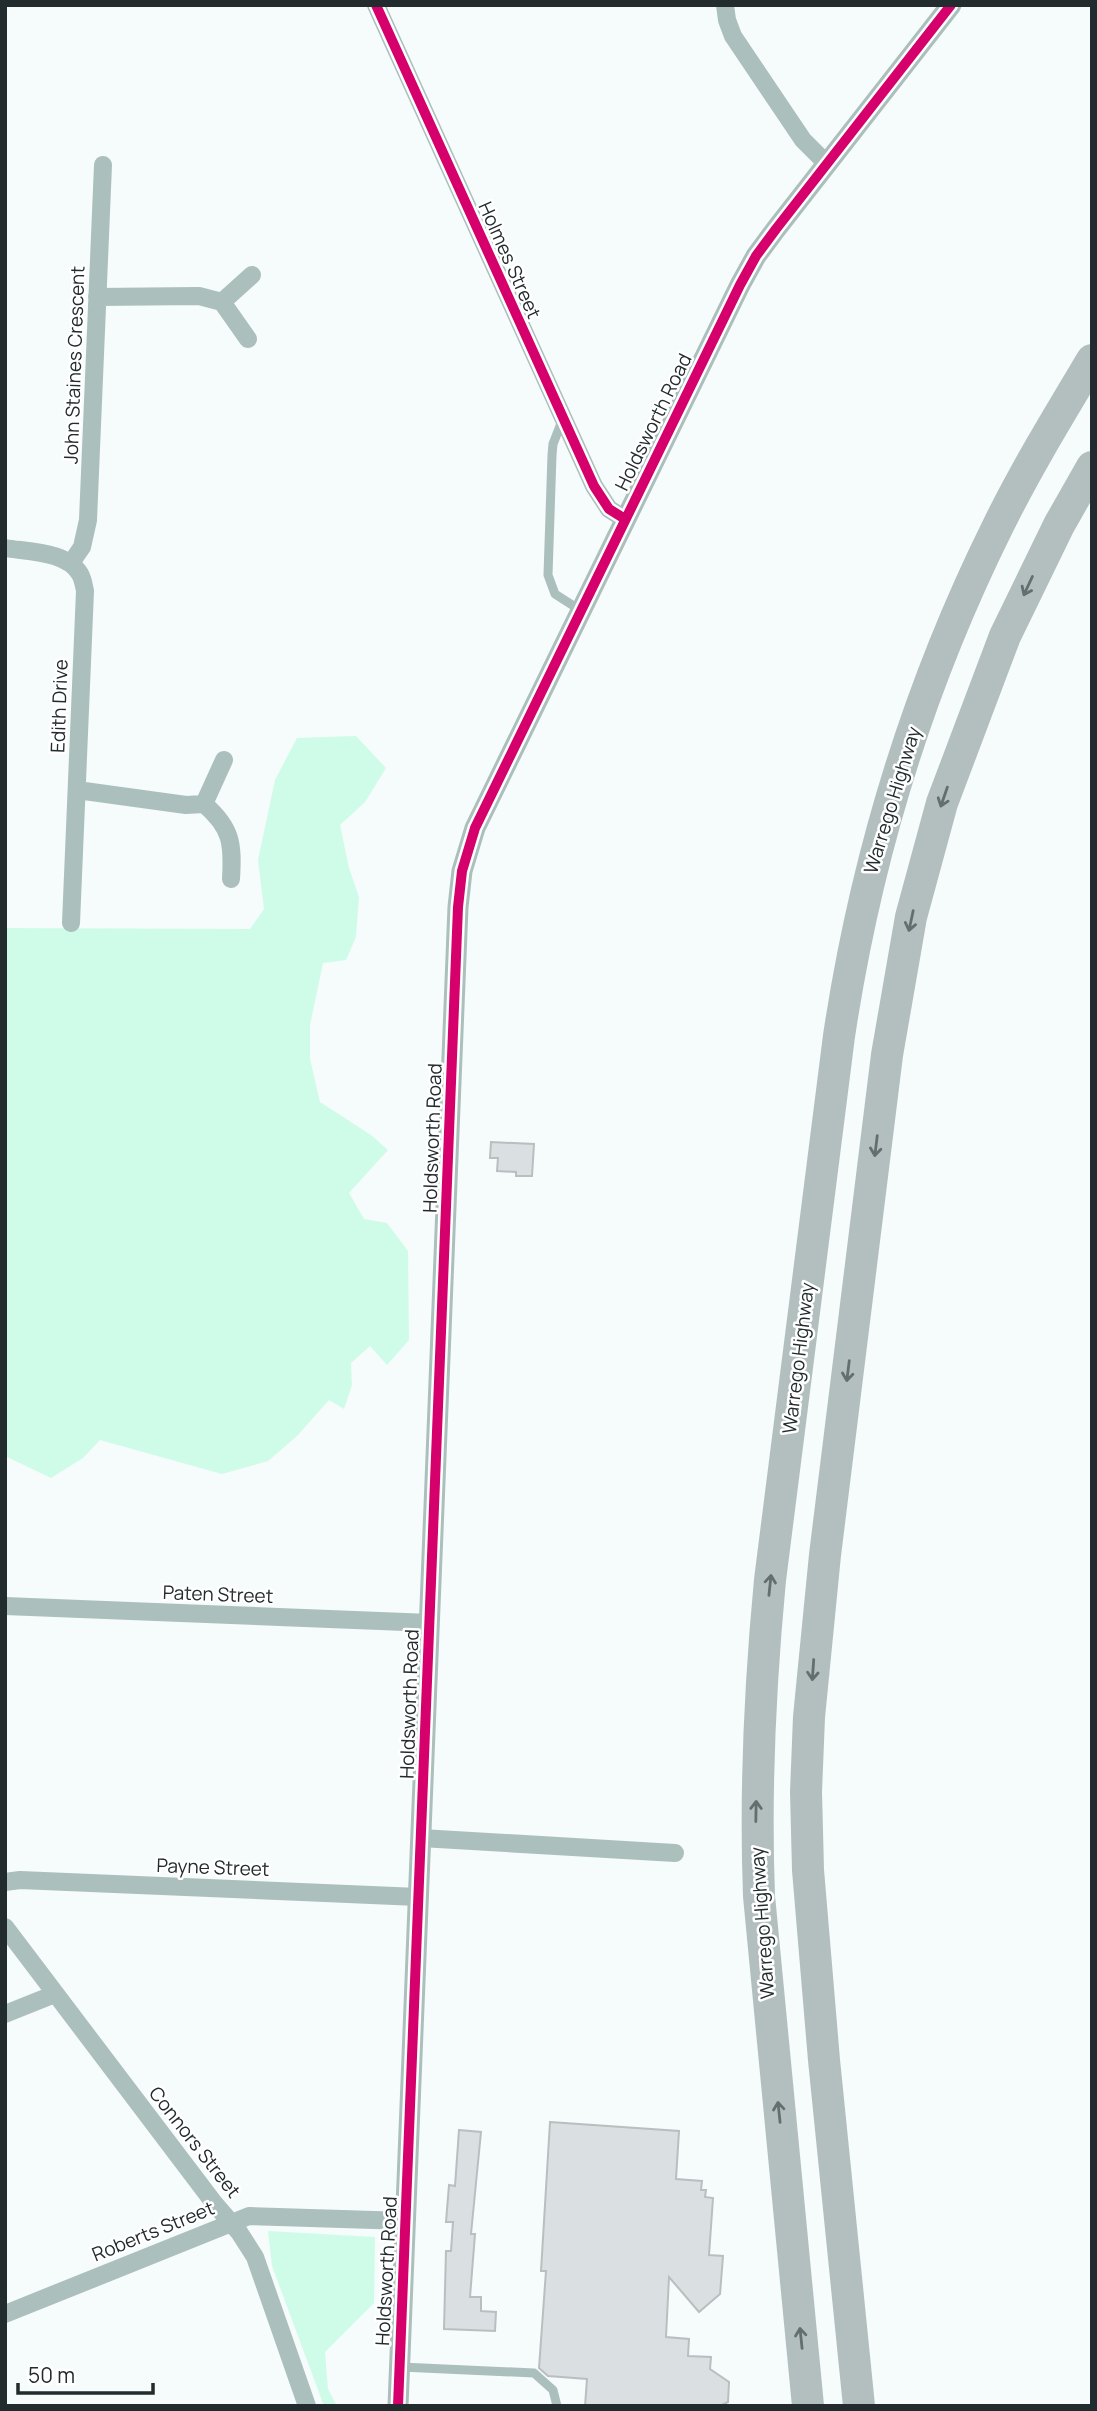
<svg xmlns="http://www.w3.org/2000/svg" width="1097" height="2411" font-family="Manrope,sans-serif">
<style>
.green{fill:#cffce9}
.building{fill:#dae0e2;stroke:#b9bec0;stroke-width:2}
.lines{fill:none;stroke-linecap:round;stroke-linejoin:round}
.service{stroke:#abbfbd;stroke-width:9}
.minor{stroke:#abbfbd;stroke-width:18}
.tertiary{stroke:#abbfbd;stroke-width:21}
.motorway{stroke:#b3bfbf;stroke-width:32}
.cycleway-casing{stroke:#fff;stroke-width:15}
.cycleway{stroke:#d6006c;stroke-width:10}
.oneway{stroke:#636e6f}
.labels{text-anchor:middle;stroke-width:5;stroke-linejoin:round;paint-order:stroke}
.street-label{font-size:19px;fill:#222b2d;stroke:#fff}
</style>
<rect width="100%" height="100%" fill="#f6fbfb"/>
<!-- green -->
<path class="green" d="M356 736 386 768 365 802 340 825 349 868 359 897 356 937 346 960 323 963 310 1025V1059L320 1102 371 1135 388 1150 349 1193 364 1219 387 1223 408 1251 409 1340 387 1365 370 1346 351 1363 352 1385 344 1409 329 1400 297 1436 268 1461 222 1474 100 1440 83 1458 51 1478 5 1456V928L250 929 264 909 258 860 275 780 297 738Z
M268 2231 375 2237 374 2303 325 2352 328 2389 337 2406H324L272 2266Z"/>
<!-- building -->
<path class="building" d="M491 1142 534 1144 532 1176H516V1172L497 1171 498 1158H490Z
M550 2122 679 2131 676 2179 702 2181 701 2190H706L705 2197 713 2198 709 2255 723 2256 720 2294 699 2312 669 2277 666 2337 689 2339 688 2356 711 2357 710 2369 729 2382 728 2402 720 2406H585L587 2379 548 2376 539 2368 546 2271H541Z
M459 2130 481 2132 471 2234H475L470 2297H481V2311L496 2312 495 2331 444 2329 446 2251H451L453 2222H446L449 2185 455 2186Z"/>
<g class="lines">
<!-- service -->
<path class="service" d="M562 421 553 444 552 455 548 575 555 594 580 610
M401 2367 534 2373 553 2390 557 2406"/>
<!-- minor -->
<path class="minor" d="M376 5 594 486 609 509 625 519
M725 5 727 20 733 36 803 140 827 164
M97 297 199 296 222 302
M248 339 222 302 252 275
M5 548C28 552 67 551 80 574 83 579 84 586 85 591L71 923
M71 563 82 547 88 520 103 165
M77 790 186 805 204 804 224 760
M204 804C232 828 233 844 231 879
M5 1606 430 1623
M421 1838 675 1853
M5 1882 20 1880 418 1897
M5 1927 214 2203 239 2232 255 2257 307 2406
M5 2014 55 1994
M5 2314 249 2216 406 2221"/>
<!-- tertiary -->
<path class="tertiary" d="M398 2406 458 907 462 871 475 828 740 285 756 256 776 229 951 5"/>
<!-- motorway -->
<path class="motorway" d="M808 2406 759 1896C755 1790 760 1685 770 1580L839 1036C866 857 917 689 998 526 1026 469 1059 415 1092 360
M859 2406 824 2060 808 1870 806 1792 809 1717 825 1555 887 1055 911 917 942 803 1005 636 1059 525 1092 467"/>
<defs>
<path id="cycleway" d="M376 5 594 486 609 509 625 519
M398 2406 458 907 462 871 475 828 740 285 756 256 776 229 951 5"/>
</defs>
<!-- cycleway casing -->
<use href="#cycleway" class="cycleway-casing"/>
<!-- cycleway -->
<use href="#cycleway" class="cycleway"/>
</g>
<!-- one-way arrows -->
<defs><path id="oneway-shaft" d="M-6 0H5M1.5-3L5.5 0L1.5 3" fill="none" stroke-width="1.6" stroke-linecap="round" stroke-linejoin="round" transform="scale(1.75)"/></defs>
<g class="oneway">
<use href="#oneway-shaft" transform="translate(1028 586) rotate(115)"/>
<use href="#oneway-shaft" transform="translate(944 797) rotate(109)"/>
<use href="#oneway-shaft" transform="translate(911 921) rotate(102)"/>
<use href="#oneway-shaft" transform="translate(876 1146) rotate(97)"/>
<use href="#oneway-shaft" transform="translate(848 1371) rotate(97)"/>
<use href="#oneway-shaft" transform="translate(770 1585) rotate(-84)"/>
<use href="#oneway-shaft" transform="translate(813 1670) rotate(94)"/>
<use href="#oneway-shaft" transform="translate(756 1811) rotate(-89)"/>
<use href="#oneway-shaft" transform="translate(779 2112) rotate(-96)"/>
<use href="#oneway-shaft" transform="translate(801 2338) rotate(-96)"/>
</g>
<g class="labels">
<!-- street labels -->
<g class="street-label">
<text transform="translate(510 260) rotate(66)" y="7">Holmes Street</text>
<text transform="translate(74 365) rotate(-88)" y="7">John Staines Crescent</text>
<text transform="translate(653 422) rotate(-64)" y="7">Holdsworth Road</text>
<text transform="translate(59 706) rotate(-88)" y="7">Edith Drive</text>
<text transform="translate(892 800) rotate(-73)" y="7">Warrego Highway</text>
<text transform="translate(432 1138) rotate(-88)" y="7">Holdsworth Road</text>
<text transform="translate(798 1358) rotate(-83)" y="7">Warrego Highway</text>
<text transform="translate(218 1594) rotate(2)" y="7">Paten Street</text>
<text transform="translate(409 1704) rotate(-88)" y="7">Holdsworth Road</text>
<text transform="translate(213 1867) rotate(2)" y="7">Payne Street</text>
<text transform="translate(762 1923) rotate(-94)" y="7">Warrego Highway</text>
<text transform="translate(195 2142) rotate(52)" y="7">Connors Street</text>
<text transform="translate(153 2231) rotate(-22)" y="7">Roberts Street</text>
<text transform="translate(386 2271) rotate(-87)" y="7">Holdsworth Road</text>
</g>
</g>
<!-- border -->
<rect width="1097" height="2411" fill="none" stroke="#222b2d" stroke-width="14"/>
<!-- scale -->
<path d="M18 2383v10h135v-10" fill="none" stroke="#222b2d" stroke-width="3.5"/>
<text x="28" y="2383" font-size="21" fill="#222b2d" stroke="#ffffff" stroke-width="5" paint-order="stroke">50 m</text>
</svg>
